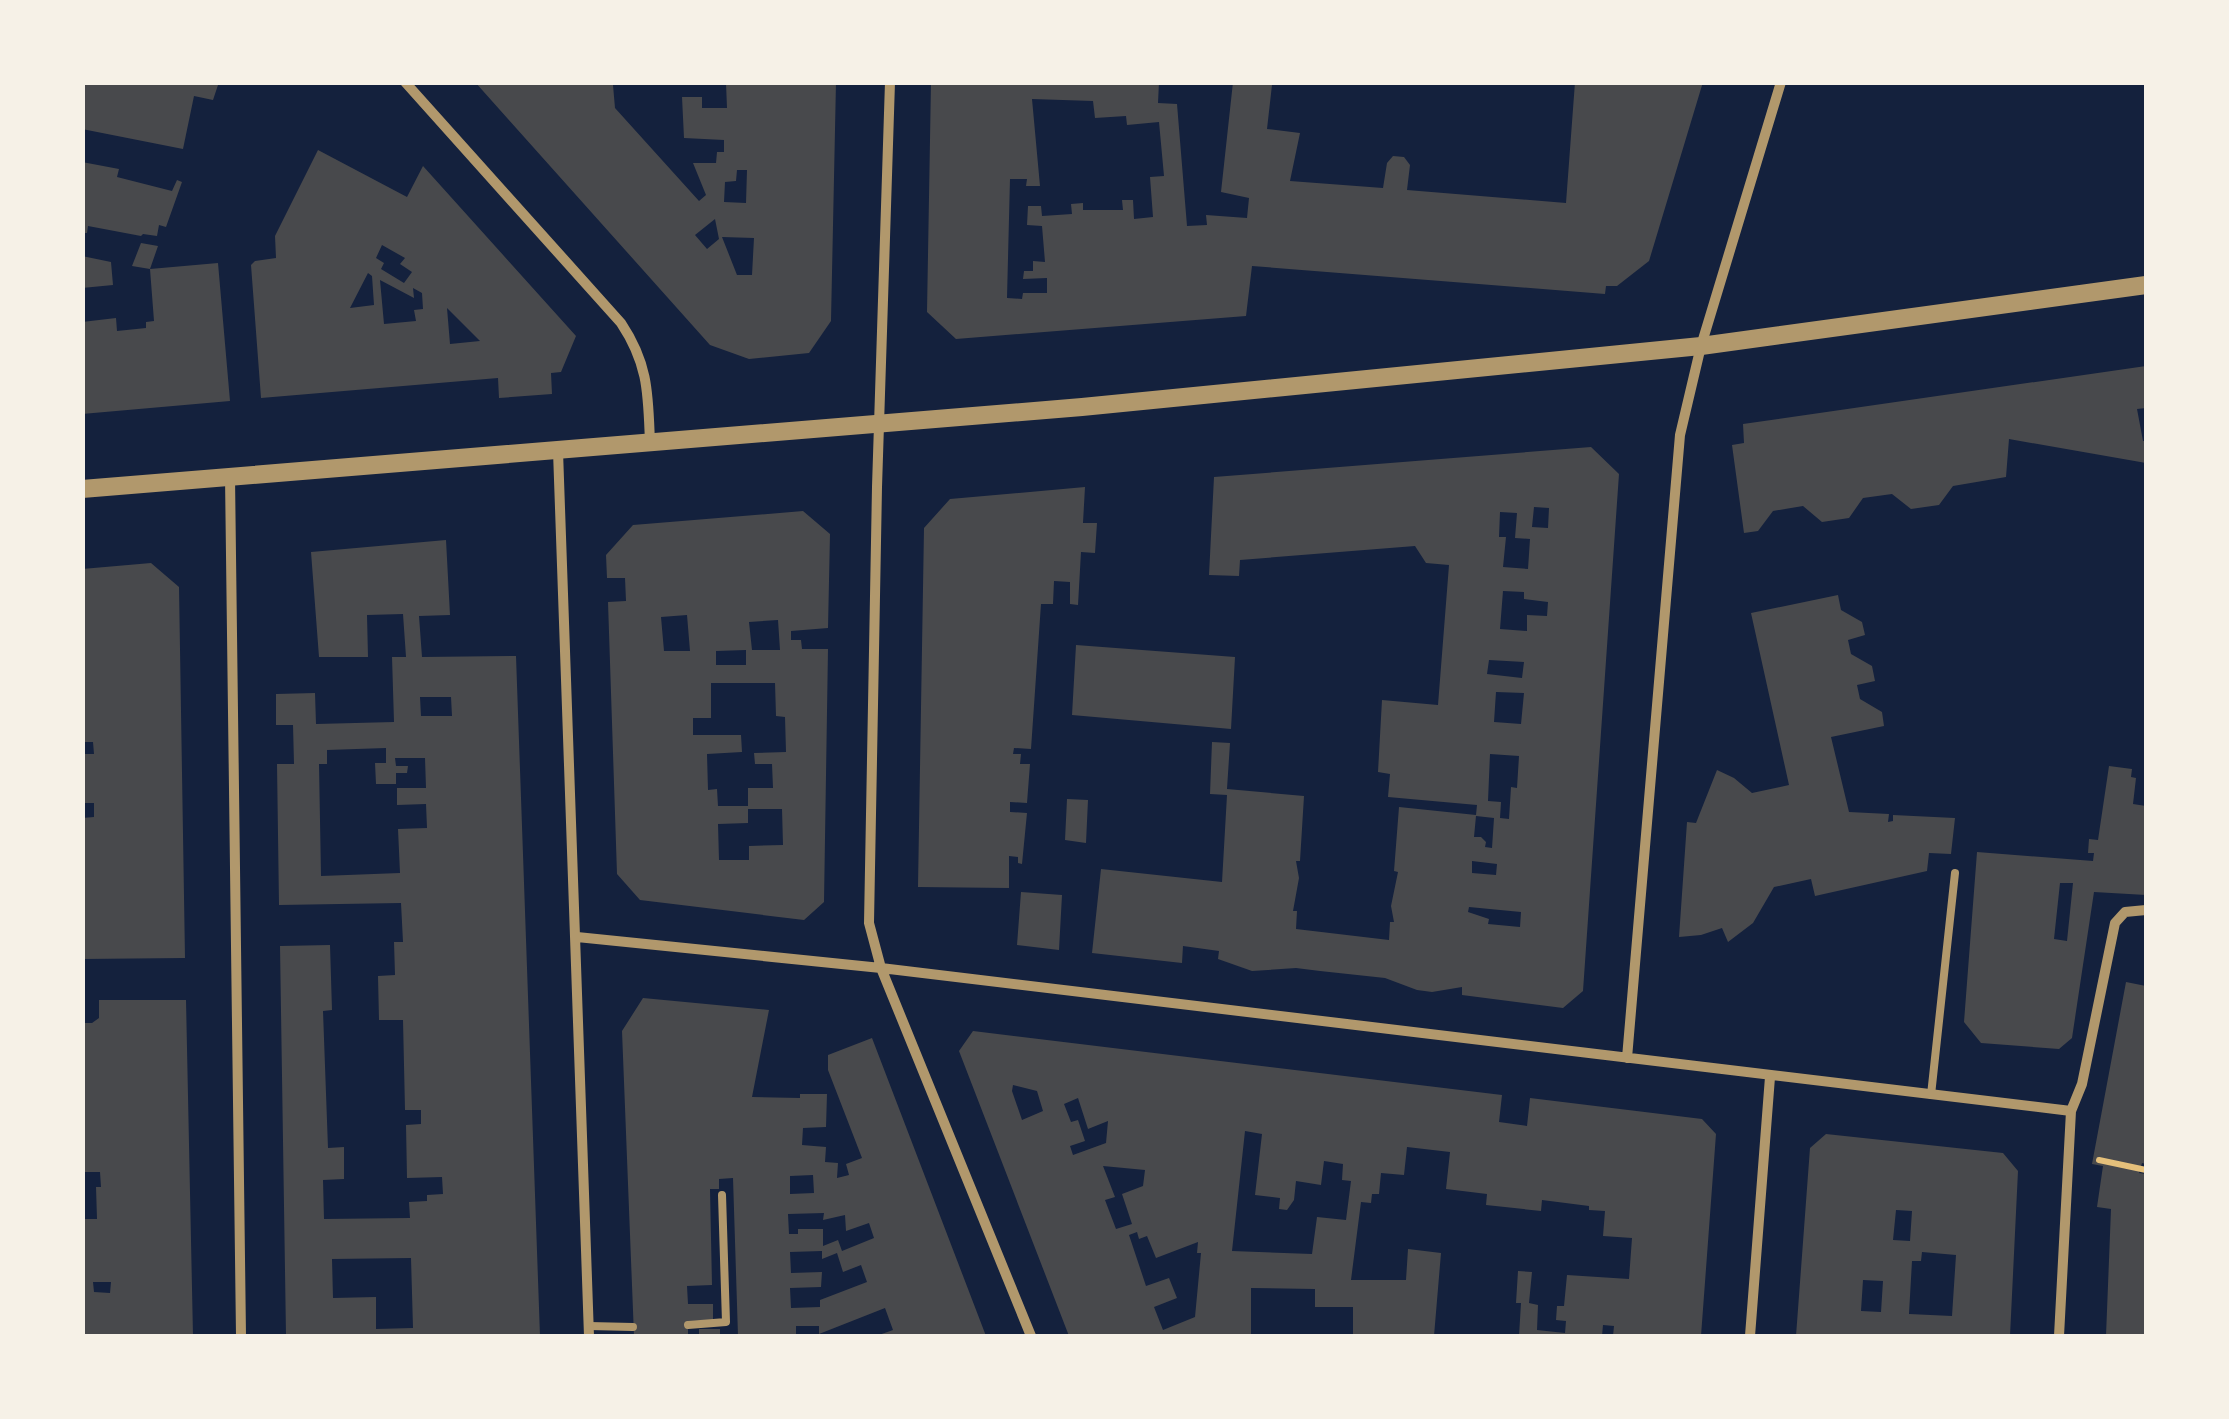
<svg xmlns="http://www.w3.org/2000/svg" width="2229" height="1419" font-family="'Source Serif 4',serif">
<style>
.building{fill:#48494c;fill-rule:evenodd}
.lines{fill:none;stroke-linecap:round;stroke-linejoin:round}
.path{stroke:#e5c07b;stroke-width:6}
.service{stroke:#b1986c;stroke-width:8}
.minor{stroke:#b1986c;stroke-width:10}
.tertiary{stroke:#b1986c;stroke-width:18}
</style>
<rect width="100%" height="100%" fill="#14213d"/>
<!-- building -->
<path class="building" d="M82 82H219L213 100 194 96 183 149 82 129Z
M475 82H603L613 85 615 108 699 201 706 195 693 163H716L717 152H724V140L684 138 682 97H702V108H727L726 83 836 82 831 321 809 353 749 359 710 345ZM737 170H747L746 203 724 202 725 182 736 181ZM715 219 719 239 707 249 695 235ZM722 237 754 238 752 275H737Z
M931 82H1159L1158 103 1177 104 1187 226 1207 225 1206 215 1247 218 1249 198 1221 192 1233 82 1272 85 1267 129 1300 133 1290 181 1383 188 1387 163 1393 156 1404 157 1410 165 1407 190 1566 203 1575 82H1703L1649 261 1617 286H1606L1605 294 1252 266 1246 316 956 339 927 312ZM1032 99 1093 101 1095 118 1126 116 1127 125 1159 122 1164 176 1150 177 1153 217 1134 219 1133 200H1122L1123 210H1083V203L1071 204 1072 214 1042 216 1041 206H1028L1027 225 1042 226 1045 262 1033 261V271H1024L1023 279 1047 278V293H1023L1022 299 1007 298 1010 179H1027L1026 186H1040Z
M318 150 407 197 423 166 576 336 561 372 551 373 552 394 499 398 498 378 261 398 251 265 255 261 276 258 275 236ZM382 245 405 258 400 264 412 272 404 283 381 269 384 263 376 258ZM368 273 372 276 374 305 350 308ZM380 280 414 298 413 288 422 293 423 309 414 310 416 321 384 324ZM447 308 480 341 450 344Z
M82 162 119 169 117 177 172 191 177 180 182 182 166 227 159 225 157 236 143 234 141 236 88 226 87 233H82Z
M141 243 158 246 150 269 218 263 230 401 82 414V322L116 318 117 331 146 328V322L154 321 150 269 132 266Z
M82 256 111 262 113 285 82 288Z
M2146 366V408L2137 409 2143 441H2146V463L2009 439 2006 477 1953 486 1939 505 1911 509 1892 494 1863 498 1849 518 1822 522 1803 506 1773 511 1758 531 1744 533 1732 445 1744 443 1743 424Z
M1591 447 1619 474 1583 991 1563 1008 1462 995V987L1432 992 1417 990 1385 978 1320 971 1296 968 1252 971 1218 959 1219 951 1183 946 1182 963 1092 953 1101 869 1222 882 1227 795 1210 794 1212 742 1230 743 1227 789 1304 796 1300 861H1296L1299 878 1293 911H1297L1296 929 1389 940 1390 922H1394L1391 906 1398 872 1394 871 1399 807 1476 815 1477 805 1388 797 1390 774 1378 772 1382 700 1438 705 1449 565 1426 563 1415 546 1240 560 1239 576 1209 575 1214 477ZM1534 507 1549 508 1548 528 1532 527ZM1500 512 1517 513 1515 538 1530 539 1528 569 1503 567 1506 537H1499ZM1503 591 1524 592V599L1548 602 1547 616 1527 615V631L1500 629ZM1489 660 1524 662 1522 678 1487 674ZM1496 692 1524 693 1521 724 1494 722ZM1490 754 1519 756 1517 788 1511 787 1509 819 1500 818 1501 802 1488 801ZM1476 816 1494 818 1492 848 1485 847 1486 842 1481 837H1474ZM1472 861 1497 864 1496 875 1472 873ZM1469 907 1521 912 1520 927 1488 924 1489 919 1468 912Z
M1085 487 1083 523H1097L1095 553 1081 552 1078 605 1070 604V582L1054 581 1053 604H1041L1031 749 1014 748 1013 754H1021L1020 764H1030L1027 803 1010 802V812L1027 813 1022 864 1018 863V857L1009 856V888L918 887 924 528 950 499Z
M803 511 830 534 828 628 791 631V640H801L802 649H828L824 902 804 920 640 900 617 874 608 602 626 601 625 578H607L606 555 633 525ZM687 615 690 651H664L661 617ZM778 620 780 650H752L749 622ZM746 650V665H716V651ZM711 683H775L776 716 785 717 786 752 754 753 755 764H772L773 788H748V806H718L717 789 708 790 707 754 742 752 741 735H693V718H711ZM748 809H782L783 845 749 846V860H719L718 824 748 823Z
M446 540 450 615 419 616 422 657 516 656 540 1336H286L280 946 330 945 332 1010 323 1011 328 1148 344 1147V1179L323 1180 324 1219 410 1218 409 1202 427 1201V1195L443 1194 442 1177 407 1178 406 1125 421 1124V1110H405L403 1020H379L378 976 395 975 394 942H403L401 903 279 905 277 764H294L293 725H276V694L315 693 316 724 394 722 392 657H406L403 614 367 615 368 657H319L311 552ZM420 697H451L452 716H421ZM386 748V763H375L376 784H396V773H407L408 766H396L395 758H425L426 788H397V805L426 804 427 828 398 829 400 873 321 876 319 764H327V750ZM411 1258 413 1328 376 1329V1297L333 1298 332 1259Z
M151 563 179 587 185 958 82 959V818L94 817V803H85L82 785V754H94L93 742H84L82 738V569Z
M1838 595 1841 610 1862 622 1865 635 1848 640 1851 654 1872 666 1875 681 1857 685 1860 699 1882 712 1884 726 1831 737 1849 812 1889 814 1888 822 1893 821V815L1955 818 1951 854 1929 853 1927 871 1815 896 1811 879 1774 887 1753 923 1728 942 1722 928 1701 935 1679 937 1687 822 1696 823 1717 770 1734 778 1752 793 1789 785 1751 613Z
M1076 645 1235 657 1231 729 1072 715Z
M2109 766 2132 769 2131 777 2136 778 2133 804 2146 806V895L2094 892 2072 1038 2059 1049 1981 1043 1964 1022 1977 852 2093 861 2094 853H2088L2089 839 2098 840ZM2060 883H2073L2067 941 2054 939Z
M1067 799 1088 800 1086 843 1065 840Z
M1021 892 1062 895 1059 950 1017 945Z
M2126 982 2146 986V1164L2142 1163 2139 1173 2146 1174V1336H2106L2111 1209 2097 1207 2103 1166 2092 1164Z
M643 998 769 1010 752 1097 800 1098V1094H827L826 1127 803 1128 802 1145 826 1147 825 1162 838 1163 837 1178 849 1175 846 1164 862 1158 828 1070V1055L872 1038 986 1336H876L893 1330 885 1308 819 1334V1326H796V1336H738L733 1178 719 1179V1189H710L712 1285 687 1286 688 1304H713V1320L688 1321V1336H634L622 1031ZM813 1175 814 1193 790 1194V1176ZM824 1213 823 1220 845 1215 846 1231 869 1223 874 1238 842 1251 838 1240 823 1246V1229H798V1234H789L788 1214ZM822 1251V1259L837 1253 843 1272 861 1265 867 1282 820 1300V1307L791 1308 790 1288 821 1287 822 1272 791 1273 790 1252Z
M99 1000H186L193 1336H83L82 1219H97L96 1187H101L100 1172H82V1023H92L99 1018ZM93 1282H111L110 1293 94 1292Z
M973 1031 1502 1095 1499 1122 1527 1126 1530 1098 1702 1119 1716 1134 1701 1336H1613L1614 1326 1603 1325 1602 1336H1519L1521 1303H1516L1518 1271 1532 1272 1529 1303 1538 1305 1537 1330 1565 1333 1566 1321 1556 1320 1557 1306H1564L1567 1275 1629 1279 1632 1238 1603 1236 1605 1211 1589 1210V1206L1542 1200 1541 1211 1486 1205 1487 1194 1446 1189 1450 1152 1407 1147 1404 1175 1381 1173 1379 1194H1372L1371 1203 1361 1202 1351 1280H1406L1408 1249 1441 1253 1434 1336H1353V1307H1315V1289L1251 1288V1336H1069L959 1051ZM1013 1085 1037 1091 1043 1111 1022 1120 1012 1091ZM1078 1098 1088 1129 1108 1121 1106 1143 1073 1155 1070 1146 1085 1141 1078 1120 1071 1122 1064 1104ZM1245 1131 1262 1134 1255 1195 1280 1198 1279 1209 1287 1210 1294 1200 1296 1181 1321 1185 1324 1161 1343 1164 1342 1180 1351 1181 1346 1220 1317 1217 1312 1254 1232 1251ZM1103 1166 1145 1170 1143 1186 1122 1194 1132 1224 1116 1229 1105 1200 1115 1197ZM1137 1232 1139 1239 1147 1236 1156 1258 1198 1242 1197 1253H1201L1195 1317 1163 1330 1154 1307 1177 1298 1169 1278 1146 1286 1129 1235Z
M1826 1134 2003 1153 2018 1171 2010 1336H1796L1810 1148ZM1896 1210 1912 1211 1910 1241 1893 1240ZM1922 1252 1956 1255 1952 1316 1909 1314 1912 1261H1921ZM1863 1280 1883 1281 1881 1312 1861 1311Z
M699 1329H720V1336H699Z"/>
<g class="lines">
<!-- path -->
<path class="path" d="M2099 1160 2146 1170"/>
<!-- service -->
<path class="service" d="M1931 1095 1955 873
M688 1325 726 1322 722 1195
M589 1326 633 1327"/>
<!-- minor -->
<path class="minor" d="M405 82 621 323C649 365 648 395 650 443
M890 82 877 487 869 923 881 968 1031 1336
M558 451 589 1336
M230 477 241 1336
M577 937 881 968 2071 1111
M1627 1058 1680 435 1701 346 1781 82
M1750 1336 1770 1077
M2059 1336 2071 1111 2082 1084 2115 923 2125 912 2146 910"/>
<!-- tertiary -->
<path class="tertiary" d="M82 489 1082 407 1701 346 2146 285"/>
</g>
<!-- border -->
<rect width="2229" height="1419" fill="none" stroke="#f6f1e7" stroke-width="170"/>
</svg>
